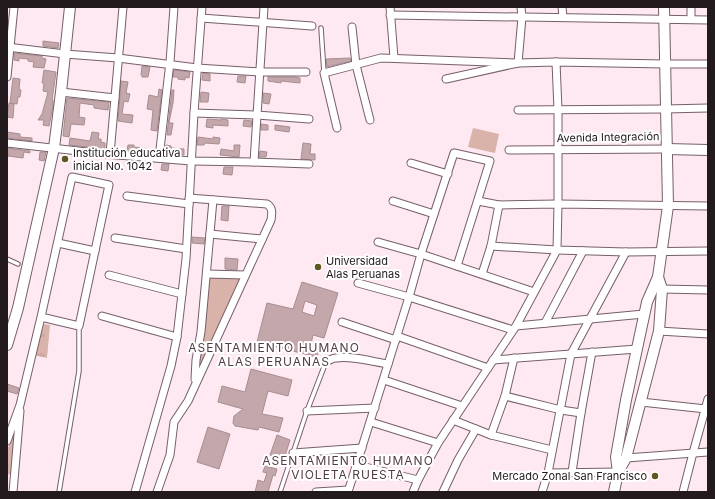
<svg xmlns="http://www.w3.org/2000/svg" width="715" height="499" font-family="Inter,sans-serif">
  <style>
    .grass { fill: url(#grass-tufts) }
    .green { fill: #d9b2a9 }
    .building { fill: #c3a7aa; stroke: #a88d90; fill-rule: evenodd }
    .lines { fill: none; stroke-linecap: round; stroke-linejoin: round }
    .lane-casing { stroke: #765f6a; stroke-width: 5.5 }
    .street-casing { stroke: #765f6a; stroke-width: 9 }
    .secondary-casing { stroke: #765f6a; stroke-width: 12 }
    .lane { stroke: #fff; stroke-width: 3.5 }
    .street { stroke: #fff; stroke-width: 7 }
    .secondary { stroke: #fff; stroke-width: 10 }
    .poi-dot { fill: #5d5723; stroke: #fff; stroke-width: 1.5 }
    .labels { text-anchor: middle; stroke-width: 4; stroke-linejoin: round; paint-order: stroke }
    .street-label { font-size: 11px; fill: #231a1e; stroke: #fff }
    .poi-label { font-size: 11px; fill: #231a1e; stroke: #fff; text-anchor: start }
    .neighbourhood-label { font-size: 12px; letter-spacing: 1px; fill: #513c46; stroke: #fff }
  </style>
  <defs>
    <pattern id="grass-tufts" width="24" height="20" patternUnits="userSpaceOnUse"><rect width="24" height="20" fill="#d9b2a9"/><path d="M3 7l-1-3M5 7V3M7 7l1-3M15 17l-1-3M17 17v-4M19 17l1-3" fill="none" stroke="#ba9891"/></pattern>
  </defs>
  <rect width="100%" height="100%" fill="#fee9f3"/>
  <g class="grass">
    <path d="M44,324L50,325L47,358L34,355Z"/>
    <path d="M17,421L12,475L7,474V451Z"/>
  </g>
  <g class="green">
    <path d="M473,128L499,134L495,153L468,147Z"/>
    <path d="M209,276L241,277L200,366H198L204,340Z"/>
  </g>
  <g class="building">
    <path d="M43,41L59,43L58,48L43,46Z"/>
    <path d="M14,53L42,56V58L46,59L44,68L33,67L34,62L28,61V59L19,58V61L14,60Z"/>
    <path d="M350,58L351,61L327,67L326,59Z"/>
    <path d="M142,66L150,67L148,77H142V75H141Z"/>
    <path d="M44,70L56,72L52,100H53V107L49,126L43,125L44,120H38L42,114L48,92L43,91L44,83H42Z"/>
    <path d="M174,70L190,72L189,78L185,77V80L178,79V77H173Z"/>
    <path d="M203,73L210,74V81L202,80Z"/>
    <path d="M238,76H246L245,83L237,82Z"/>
    <path d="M268,77H294L300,78V83L281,81V83L268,81Z"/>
    <path d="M13,78L20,79L19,89L21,90L20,97H18L17,104L10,103Z"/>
    <path d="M121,81L128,82L126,93L130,94L128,102L124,101L122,114L133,115L132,123L118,121Z"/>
    <path d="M159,89L162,90L157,131L151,130L153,110L147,109L149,95L158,97Z"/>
    <path d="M172,90H174L173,103L169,123H173L171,135H167Z"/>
    <path d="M201,92L209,93L208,102H200Z"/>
    <path d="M263,93L271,94L269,104L263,103Z"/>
    <path d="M67,98L109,102L108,110L94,108V105L80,103L79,117L85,118L84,125L71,124L69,137L63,136Z"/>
    <path d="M9,103L14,104L13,118L7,117Z"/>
    <path d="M207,119L221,120V119L228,120V126L213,125V128L206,127Z"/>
    <path d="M244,120L252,121L251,127L243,126Z"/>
    <path d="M261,124L268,125V130H261Z"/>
    <path d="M275,125L290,127L289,132L275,130Z"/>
    <path d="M7,132L20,134V137L32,138V141L7,138Z"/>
    <path d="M92,132L99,133L98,139H101V142L105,143V149L69,145L70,138L90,141Z"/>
    <path d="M198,137L213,139V137L220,138L219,144L205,143L204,145H197Z"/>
    <path d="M303,143L311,144L310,154H315V160L301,159Z"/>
    <path d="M128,145H134V147L150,149L149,153L127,150Z"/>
    <path d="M166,145L171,146V148L184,149V155L165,154Z"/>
    <path d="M234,145H240L239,157L220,155L221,149L234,151Z"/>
    <path d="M7,148L30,151V153L24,152L23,158L8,156Z"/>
    <path d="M260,151L267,152L266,157H259Z"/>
    <path d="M40,152H46L44,161L39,160Z"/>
    <path d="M162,164H169L168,171L161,170Z"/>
    <path d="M224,167H233L232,175L223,174Z"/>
    <path d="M222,206H229L228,221L221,220Z"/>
    <path d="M192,237L205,238L204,244L192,243Z"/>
    <path d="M225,258L238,259L237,270L225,269Z"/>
    <path d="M302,282L338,293L324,338L313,335L310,349L319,351L317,357L257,342L267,303L293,309ZM305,301L317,305L314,316L302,312Z"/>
    <path d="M251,369L292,380L288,396L268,391L262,414L283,418L279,432L259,427L258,430L235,426L233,423L234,416L243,409L218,402L222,386L245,392Z"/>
    <path d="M7,384L19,388L17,394L7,391Z"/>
    <path d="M208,427L230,434L219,469L197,462Z"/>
    <path d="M277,435L290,440L284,459L270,455Z"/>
    <path d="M265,466L277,469L275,476L273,475L268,492H255L258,480L264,482L267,473L263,472Z"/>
  </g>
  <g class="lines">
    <g class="lane-casing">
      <g id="lane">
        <path d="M321,28L324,73"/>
        <path d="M7,259L18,264"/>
        <path d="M59,492L79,371V326"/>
        <path d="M280,492L307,411L324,367L327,361"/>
      </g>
    </g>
    <g class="street-casing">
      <g id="street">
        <path d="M390,7L394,58"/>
        <path d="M562,7L563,17"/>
        <path d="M390,15L708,20"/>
        <path d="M201,18L312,26"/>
        <path d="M691,19V7"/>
        <path d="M352,27L356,65L370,120"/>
        <path d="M7,47L65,54L118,58L197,68L260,72H306"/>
        <path d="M7,77L14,7"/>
        <path d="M446,79L518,63L522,17L521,7"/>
        <path d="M61,92L115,98"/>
        <path d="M518,110L665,109L708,108"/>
        <path d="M194,113L257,115L309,119"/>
        <path d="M337,128L324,73L381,58L518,63L556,62L665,64H708"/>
        <path d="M7,143L105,154L191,161L254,162L309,164"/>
        <path d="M509,150L667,149"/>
        <path d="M110,154L123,7"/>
        <path d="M159,158L170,62L174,7"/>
        <path d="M254,162L264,7"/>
        <path d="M411,163L448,174"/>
        <path d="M127,196L189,204"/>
        <path d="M393,201L434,214"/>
        <path d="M478,201L499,205L558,204L708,206"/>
        <path d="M210,234L262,239"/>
        <path d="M115,238L186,249"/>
        <path d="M378,242L421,254L534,292"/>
        <path d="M58,243L95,251"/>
        <path d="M491,246L557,250L626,252L708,251"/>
        <path d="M207,274L245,275"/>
        <path d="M482,274L491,246L499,205"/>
        <path d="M109,275L182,294"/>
        <path d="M358,283L409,297L513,330"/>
        <path d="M662,289L708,290"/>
        <path d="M102,316L177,337"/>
        <path d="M342,322L396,340"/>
        <path d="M545,323L583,251"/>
        <path d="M516,326L644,314"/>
        <path d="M659,331L708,334"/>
        <path d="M397,336L488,368"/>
        <path d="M493,360L637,349"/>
        <path d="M327,361C330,360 333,358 336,358C350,355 374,362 388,364"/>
        <path d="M195,379L196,360L201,332L213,200"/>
        <path d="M384,380L462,406"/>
        <path d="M505,396L561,410L581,413"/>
        <path d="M641,402L706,409"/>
        <path d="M307,411L375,408"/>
        <path d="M453,420L491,435L552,450"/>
        <path d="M371,422L438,443"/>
        <path d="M491,435L505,396L514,358"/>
        <path d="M7,441L20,405L41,317L72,177L109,185L79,326L41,317"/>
        <path d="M293,453L362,448"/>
        <path d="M626,458L708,452"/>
        <path d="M357,465L418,480"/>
        <path d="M572,472L581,413L592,352"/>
        <path d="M548,473L618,472"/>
        <path d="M13,492L20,411"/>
        <path d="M135,492L171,366L177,337L186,259L194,113L202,7"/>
        <path d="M157,492L170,455L174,422L188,401L271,220C272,213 273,208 267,204L189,198"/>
        <path d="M316,492L348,490"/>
        <path d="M348,492L409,297L421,254L454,153L490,161L457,266"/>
        <path d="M413,492L418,480L438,443L516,326L557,250L558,204V110L556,62"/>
        <path d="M443,492L458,460L476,429"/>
        <path d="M542,492L548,473L571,354L626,252"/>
        <path d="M683,492L693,453L708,399"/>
      </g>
    </g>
    <g class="secondary-casing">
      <g id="secondary">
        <path d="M667,149L708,150"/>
        <path d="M7,345L18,308L54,148L61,92L70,7"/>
        <path d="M618,472L616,457L626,400L647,302L658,277L668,206L664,7"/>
        <path d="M614,492L618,472L626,458L659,331L662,289L658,277"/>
      </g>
    </g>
    <use href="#lane" class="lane"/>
    <use href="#street" class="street"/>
    <use href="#secondary" class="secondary"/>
  </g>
  <g class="poi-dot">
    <circle cx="65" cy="159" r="4"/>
    <circle cx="318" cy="267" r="4"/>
    <circle cx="655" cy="476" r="4"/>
  </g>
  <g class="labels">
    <g class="street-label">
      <text transform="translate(608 137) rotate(-1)" y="4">Avenida Integración</text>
    </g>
    <g class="poi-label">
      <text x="73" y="157">Institución educativa<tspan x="73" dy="13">inicial No. 1042</tspan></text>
      <text x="326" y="265">Universidad<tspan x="326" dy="13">Alas Peruanas</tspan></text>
      <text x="647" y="480" text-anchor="end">Mercado Zonal San Francisco</text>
    </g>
    <g class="neighbourhood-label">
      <text x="274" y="352">ASENTAMIENTO HUMANO<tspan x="274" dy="14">ALAS PERUANAS</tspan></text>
      <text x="348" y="465">ASENTAMIENTO HUMANO<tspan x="348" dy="14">VIOLETA RUESTA</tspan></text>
    </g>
  </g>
  <rect width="715" height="499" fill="none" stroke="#231a1e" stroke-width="16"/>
</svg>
